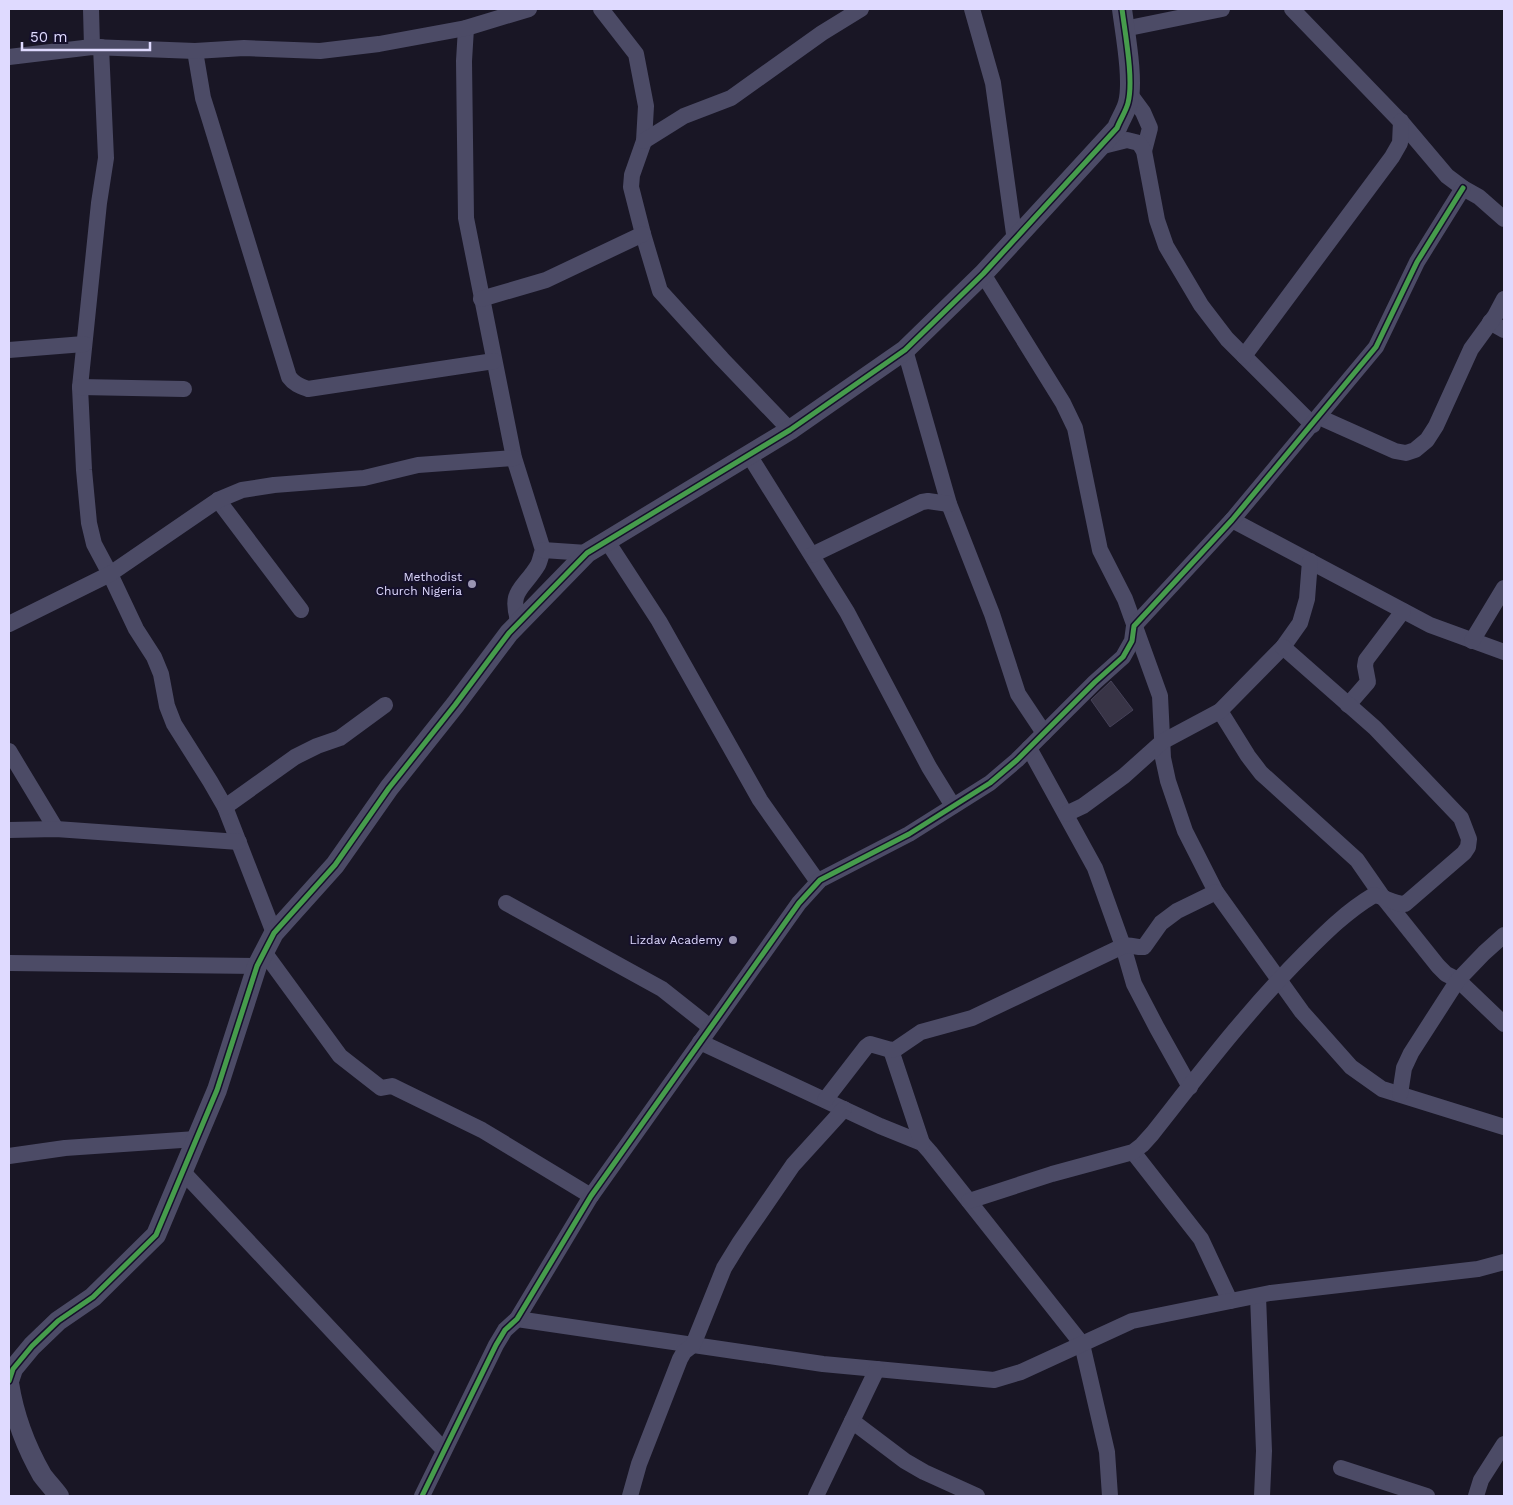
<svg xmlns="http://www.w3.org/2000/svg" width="1513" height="1505" font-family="'Work Sans',sans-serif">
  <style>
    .building { fill: #383446; stroke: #454158 }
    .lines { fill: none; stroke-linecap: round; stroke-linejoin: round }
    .minor { stroke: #4c4b66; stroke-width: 16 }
    .tertiary { stroke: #4c4b66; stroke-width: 20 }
    .cycleway-casing { stroke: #15102b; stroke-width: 8 }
    .cycleway { stroke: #469c4c; stroke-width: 5 }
    .poi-dot { fill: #9a95b3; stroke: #15102b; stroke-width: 2 }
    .labels { text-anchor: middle; stroke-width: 4; stroke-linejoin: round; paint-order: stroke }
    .poi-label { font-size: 12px; fill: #dfdaff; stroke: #15102b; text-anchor: end }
  </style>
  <rect width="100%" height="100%" fill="#191625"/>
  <path class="building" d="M1111,681L1133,710L1110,727L1091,700Z"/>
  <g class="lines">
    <g class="minor">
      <path d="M91,9L92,47"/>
      <path d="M601,9L636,54L646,106L644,141L632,175L631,187L643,234L660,291L722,359L790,430"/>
      <path d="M972,9L993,83L1015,241"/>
      <path d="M1292,9L1403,124L1447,176L1463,188L1479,197L1504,219"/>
      <path d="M466,28L464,61L466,218L514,458L543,550C541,555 540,561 538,565C523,590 508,590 519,623"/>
      <path d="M1124,29L1222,9"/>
      <path d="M101,47L106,158L99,203L80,387L84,470L89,523L94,544L110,574L136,629L154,657L161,674L167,706L174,724L210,781L225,807L274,933"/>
      <path d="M195,51L203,98L209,117L289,377C294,384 300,386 308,389L494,361"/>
      <path d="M9,57L92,47L195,51L244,48L320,51L379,44L466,28L529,9"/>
      <path d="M1129,93L1143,112L1150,128L1144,151"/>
      <path d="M644,141L684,116L731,98L822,33L861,9"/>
      <path d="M1099,147L1127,140L1139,143L1144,151L1157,220L1166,246L1201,305L1227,339L1313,425"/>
      <path d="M983,274L1063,403L1075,428L1100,550L1125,599L1160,696L1163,758L1168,781L1185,831L1216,892L1302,1012L1351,1067L1382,1089L1504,1127"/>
      <path d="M481,299L546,280L643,234"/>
      <path d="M1490,322L1504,330"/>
      <path d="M9,350L84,344"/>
      <path d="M905,350L949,504L992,614L1018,694L1044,733"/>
      <path d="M1244,356L1392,157L1400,143L1401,121"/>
      <path d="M80,387L184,389"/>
      <path d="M1319,417L1395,451L1406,453L1415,450L1427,440L1436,426L1471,349L1495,316L1504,299"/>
      <path d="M749,455L847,612L929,767L953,806"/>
      <path d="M218,500L301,610"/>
      <path d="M1232,520L1430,625L1504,652"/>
      <path d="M607,541L659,621L760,800L818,882"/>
      <path d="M543,550L587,553"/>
      <path d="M812,555L922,502L928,501L949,504"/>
      <path d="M9,624L110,574L218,500L242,490L274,485L364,478L418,465L514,458"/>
      <path d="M1472,641L1504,588"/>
      <path d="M1348,705L1368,682L1365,666L1366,660L1403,611"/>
      <path d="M1220,711L1248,756L1261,773L1357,860L1382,896L1438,966L1446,974L1458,980L1504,1024"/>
      <path d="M1029,748L1095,868L1123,946L1134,984L1157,1028L1190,1087"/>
      <path d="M9,751L56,829"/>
      <path d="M225,807L295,757L317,746L340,738L385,705"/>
      <path d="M1066,814L1083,806L1124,776L1162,742L1220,711L1283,647L1300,623L1307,599L1310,561"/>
      <path d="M9,830L56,829L239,842"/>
      <path d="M506,903L662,989L710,1027"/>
      <path d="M264,952L340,1056L381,1088L392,1086L482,1130L591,1196"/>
      <path d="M9,963L257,966"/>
      <path d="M700,1042L880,1126L922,1143L930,1152L1082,1344L1107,1452L1110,1496"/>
      <path d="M891,1050L922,1143"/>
      <path d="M1400,1094L1404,1068L1411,1053L1458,980L1484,953L1504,935"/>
      <path d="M825,1100L866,1047L870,1044L891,1050L896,1049L921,1032L972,1018L1123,946C1131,944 1137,948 1144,947L1161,923L1177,911L1216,892"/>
      <path d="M1133,1152L1201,1239L1230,1301"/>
      <path d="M9,1156L65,1148L196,1139"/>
      <path d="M182,1171L444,1450"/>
      <path d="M969,1201L1052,1174L1133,1152L1142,1145L1152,1134C1201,1072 1248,1010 1304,954C1326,932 1347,911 1374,895C1385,897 1394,904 1405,904L1464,853L1468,847L1469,839L1461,818L1375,728L1283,647"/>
      <path d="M1258,1296L1264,1451L1262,1496"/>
      <path d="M517,1319L823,1364L994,1380L1021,1372L1132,1321L1270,1293L1478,1269L1504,1262"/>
      <path d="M852,1421L905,1461L924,1472L977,1496"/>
      <path d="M1341,1468L1427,1496"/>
      <path d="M422,1496L496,1345L505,1330L517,1319L591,1196L799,903L820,880L909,834L990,783L1017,760L1095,682L1123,657L1132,641L1134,626L1232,520L1376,347L1417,262L1463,188"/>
      <path d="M630,1496L639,1464L680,1359L684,1352L693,1345L724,1268L740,1242L793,1165L844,1109"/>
      <path d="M816,1496L877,1369"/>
      <path d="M1476,1496L1481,1480L1504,1444"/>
    </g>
    <g class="tertiary">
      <path d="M9,1381L13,1369L32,1346L58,1321L93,1297L156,1235L217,1090L257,966L274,933L335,865L389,788L455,705L509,633L587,553L790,430L905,350L983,274L1117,128C1120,120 1126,111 1128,103C1134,80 1125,33 1122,9"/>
      <path d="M9,1383C14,1415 26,1447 42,1475C47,1482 54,1489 59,1496"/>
    </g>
    <g class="cycleway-casing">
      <g id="cycleway">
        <path d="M9,1381L13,1369L32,1346L58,1321L93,1297L156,1235L217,1090L257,966L274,933L335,865L389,788L455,705L509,633L587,553L790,430L905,350L983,274L1117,128C1120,120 1126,111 1128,103C1134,80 1125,33 1122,9"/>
        <path d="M422,1496L496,1345L505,1330L517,1319L591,1196L799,903L820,880L909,834L990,783L1017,760L1095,682L1123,657L1132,641L1134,626L1232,520L1376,347L1417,262L1463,188"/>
      </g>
    </g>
    <use href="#cycleway" class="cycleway"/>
  </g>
  <g class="poi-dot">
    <circle cx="472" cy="584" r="5"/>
    <circle cx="733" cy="940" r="5"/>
  </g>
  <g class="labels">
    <g class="poi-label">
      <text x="462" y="581">Methodist<tspan x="462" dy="14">Church Nigeria</tspan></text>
      <text x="723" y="944">Lizdav Academy</text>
    </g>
  </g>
  <rect width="1513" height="1505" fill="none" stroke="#dfdaff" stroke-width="20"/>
  <path d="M22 42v8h128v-8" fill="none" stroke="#dfdaff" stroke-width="2.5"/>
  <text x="30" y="42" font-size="15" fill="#dfdaff" stroke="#15102b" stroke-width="4" paint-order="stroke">50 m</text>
</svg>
